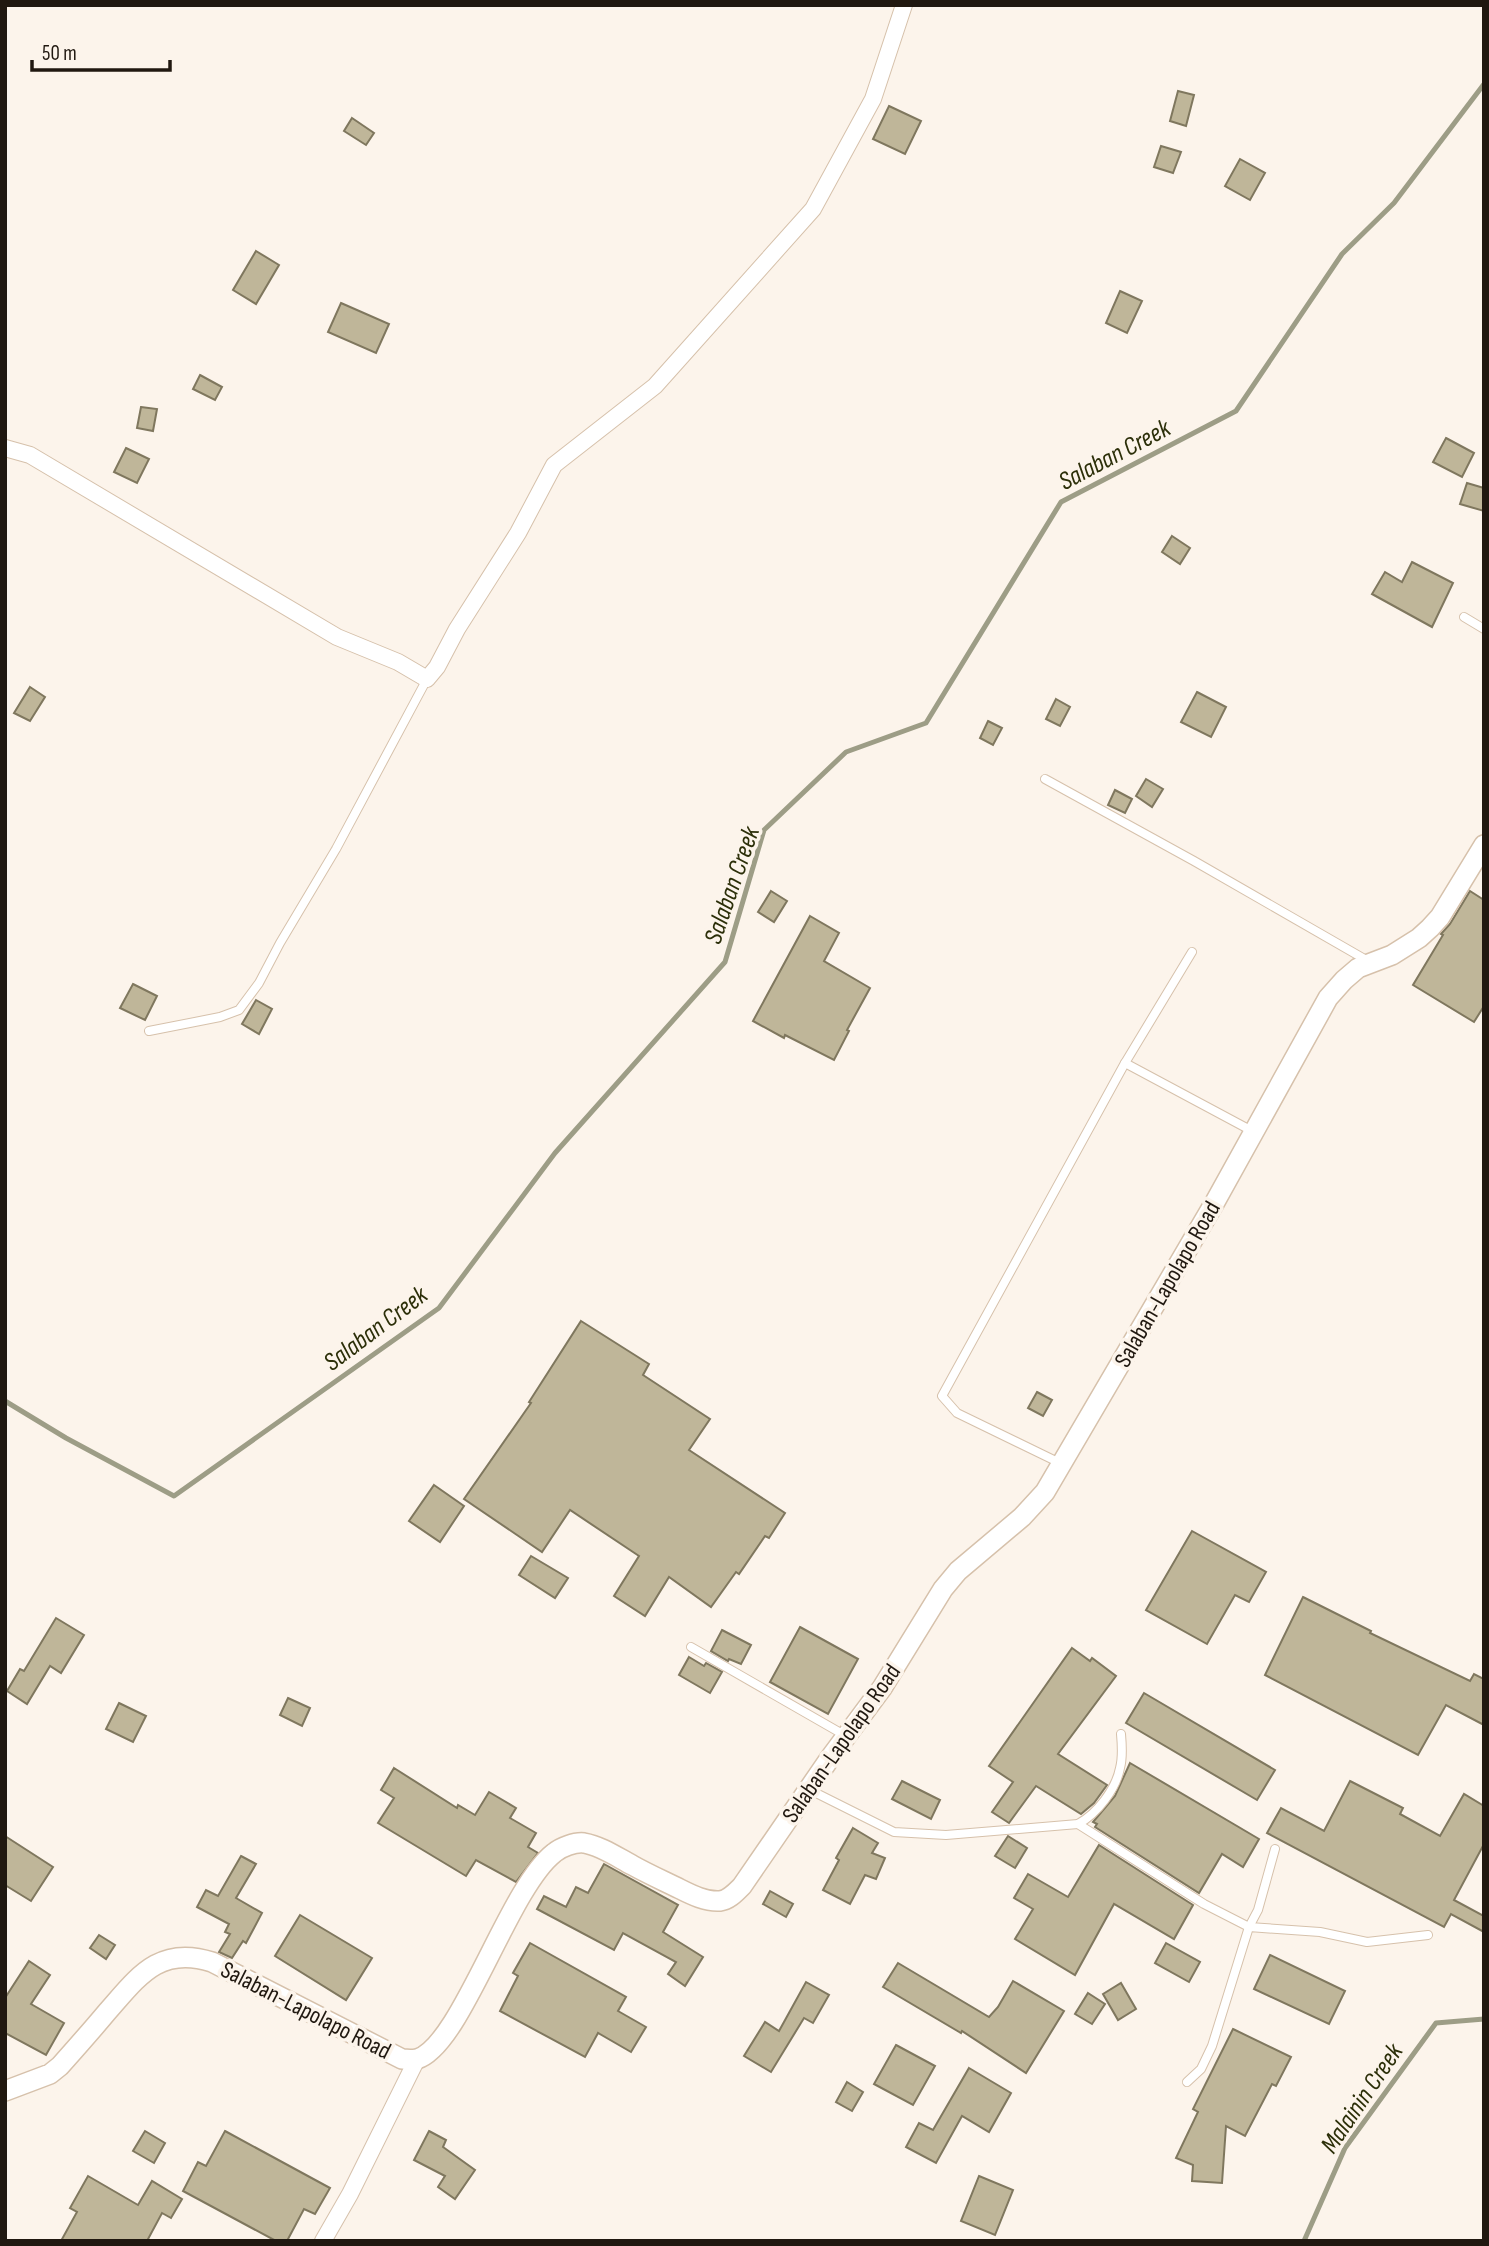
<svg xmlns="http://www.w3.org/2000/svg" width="1489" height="2246" font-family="'Sofia Sans Condensed',sans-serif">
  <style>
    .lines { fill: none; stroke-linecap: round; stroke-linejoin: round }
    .stream { stroke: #9d9d86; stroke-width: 5 }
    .building { fill: #bfb699; stroke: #7f775e; stroke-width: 2 }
    .service-casing { stroke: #d6c1ab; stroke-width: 10 }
    .minor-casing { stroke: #d6c1ab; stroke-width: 18 }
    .tertiary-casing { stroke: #d6c1ab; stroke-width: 22 }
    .service { stroke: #fff; stroke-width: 8 }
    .minor { stroke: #fff; stroke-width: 16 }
    .tertiary { stroke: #fff; stroke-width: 19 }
    .labels { text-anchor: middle; stroke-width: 7; stroke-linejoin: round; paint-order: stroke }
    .street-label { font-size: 24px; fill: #201810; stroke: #fcf4eb }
    .water-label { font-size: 26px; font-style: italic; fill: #2c2f09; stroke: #fcf4eb }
  </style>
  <rect width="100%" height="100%" fill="#fcf4eb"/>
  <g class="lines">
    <g class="stream">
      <path d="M5,1401L66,1438L174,1496L439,1308L555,1153L725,962L764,830L846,752L926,723L1061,502L1236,411L1342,254L1394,203L1484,84"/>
      <path d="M1304,2241L1345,2148L1436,2023L1484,2019"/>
    </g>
  </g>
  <g class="building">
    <path d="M1178,91L1194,95L1186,126L1170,121Z"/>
    <path d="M889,106L921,121L905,154L873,139Z"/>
    <path d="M352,118L374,133L366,145L344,131Z"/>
    <path d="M1161,146L1181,152L1173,173L1154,167Z"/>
    <path d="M1240,159L1265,173L1250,200L1225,186Z"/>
    <path d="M256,251L279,265L256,304L233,290Z"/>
    <path d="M1120,291L1142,301L1127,333L1106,323Z"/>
    <path d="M341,303L389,324L376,353L328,332Z"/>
    <path d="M200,375L222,387L215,400L193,389Z"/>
    <path d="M141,407L157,409L153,431L137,428Z"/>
    <path d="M1446,438L1474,453L1462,477L1433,462Z"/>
    <path d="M126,448L149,459L137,483L114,472Z"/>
    <path d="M1467,483L1484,488V511L1460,504Z"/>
    <path d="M1172,536L1190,548L1180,564L1162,552Z"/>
    <path d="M1412,562L1453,583L1432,627L1372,594L1385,572L1402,582Z"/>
    <path d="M30,687L45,697L30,721L14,713Z"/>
    <path d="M1197,692L1226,707L1211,737L1181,722Z"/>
    <path d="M1056,699L1070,707L1060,726L1046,719Z"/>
    <path d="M988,721L1002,728L993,745L980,738Z"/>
    <path d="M1146,779L1163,789L1152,807L1136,796Z"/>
    <path d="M1115,790L1132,799L1125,813L1108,805Z"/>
    <path d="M771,891L787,901L774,922L758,912Z"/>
    <path d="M1470,891L1484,900V1006L1474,1022L1413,985L1443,935L1441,934L1450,924Z"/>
    <path d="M810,916L839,933L824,961L870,988L847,1030L849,1031L834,1060L785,1035L784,1038L753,1021Z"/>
    <path d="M133,984L157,996L145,1020L120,1008Z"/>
    <path d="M256,1000L272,1009L259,1034L242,1024Z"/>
    <path d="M581,1321L649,1364L643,1375L710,1419L689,1450L785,1513L769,1538L765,1536L739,1574L736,1572L711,1607L669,1577L645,1616L614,1596L639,1556L570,1510L542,1552L464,1499L531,1403L529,1402Z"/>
    <path d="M1037,1392L1052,1400L1043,1416L1028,1408Z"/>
    <path d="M434,1485L464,1506L440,1542L409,1521Z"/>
    <path d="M1192,1531L1266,1572L1249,1602L1235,1595L1207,1644L1146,1610Z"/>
    <path d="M531,1556L568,1578L555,1598L519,1575Z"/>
    <path d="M1303,1597L1371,1631L1370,1633L1470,1681L1474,1674L1484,1679V1725L1446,1705L1418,1755L1265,1675Z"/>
    <path d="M56,1618L84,1635L61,1673L50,1666L27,1704L7,1691L20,1669L24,1671Z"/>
    <path d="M800,1627L858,1659L828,1714L770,1682Z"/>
    <path d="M722,1630L751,1645L741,1664L729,1659L728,1661L711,1651Z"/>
    <path d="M1072,1648L1090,1661L1092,1658L1116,1676L1058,1754L1107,1785L1094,1803L1081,1814L1036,1786L1009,1823L992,1812L1013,1782L989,1766Z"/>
    <path d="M689,1657L704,1666L706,1663L722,1672L710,1693L679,1675Z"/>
    <path d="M1144,1693L1275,1770L1257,1800L1126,1723Z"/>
    <path d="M288,1698L310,1708L302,1726L280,1715Z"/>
    <path d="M119,1703L146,1716L133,1742L106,1729Z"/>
    <path d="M1130,1763L1259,1839L1243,1867L1222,1854L1199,1893L1095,1827L1097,1824L1093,1822L1115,1796Z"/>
    <path d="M394,1768L457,1808L458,1805L475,1815L489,1792L516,1808L510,1818L536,1833L528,1847L538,1853L516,1882L476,1860L466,1876L378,1823L394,1798L381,1790Z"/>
    <path d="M902,1781L940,1800L931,1819L892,1799Z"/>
    <path d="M1350,1781L1403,1808L1400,1814L1440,1836L1464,1794L1484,1806V1844L1454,1900L1484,1916V1932L1451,1914L1444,1927L1267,1833L1281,1808L1324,1831Z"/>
    <path d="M853,1828L878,1843L872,1853L885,1858L876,1879L865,1875L850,1904L823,1890L839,1860L836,1858Z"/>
    <path d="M5,1836L53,1867L31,1901L5,1885Z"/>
    <path d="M1008,1836L1027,1848L1015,1868L995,1856Z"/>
    <path d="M1099,1845L1193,1905L1174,1939L1114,1904L1075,1975L1015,1939L1033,1909L1014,1898L1028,1874L1068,1897Z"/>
    <path d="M241,1856L256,1864L236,1898L262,1913L246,1943L243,1941L232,1958L219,1952L230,1934L225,1932L229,1924L197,1907L206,1890L218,1896Z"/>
    <path d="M604,1864L678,1905L663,1932L703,1957L685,1986L668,1974L676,1962L623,1933L614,1950L537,1909L544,1896L566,1907L576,1887L588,1893Z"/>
    <path d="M770,1891L793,1904L786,1917L763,1904Z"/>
    <path d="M300,1915L372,1958L346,2000L275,1956Z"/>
    <path d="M99,1935L115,1945L106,1959L90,1948Z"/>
    <path d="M530,1943L626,1997L618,2011L646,2027L631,2052L598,2033L585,2057L500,2011L518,1976L513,1973Z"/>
    <path d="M1166,1943L1200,1962L1189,1982L1155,1963Z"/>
    <path d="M1270,1955L1345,1991L1329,2024L1254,1989Z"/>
    <path d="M29,1961L50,1975L31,2004L64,2023L46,2055L5,2033V1998Z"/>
    <path d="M898,1963L989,2017L998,2007L1013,1981L1064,2011L1026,2073L962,2031L961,2033L883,1987Z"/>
    <path d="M806,1982L829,1995L813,2023L804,2018L771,2072L744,2056L765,2022L779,2031Z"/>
    <path d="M1121,1983L1136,2009L1118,2020L1103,1994Z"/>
    <path d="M1088,1993L1105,2004L1092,2024L1075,2014Z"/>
    <path d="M1233,2029L1291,2057L1276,2086L1272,2084L1245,2136L1226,2126L1222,2183L1192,2181L1193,2165L1176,2158L1198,2112L1193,2109Z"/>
    <path d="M896,2045L935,2066L913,2105L874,2084Z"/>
    <path d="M969,2068L1011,2093L989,2132L962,2116L936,2163L906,2147L919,2123L933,2130Z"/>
    <path d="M847,2082L863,2092L852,2111L836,2102Z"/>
    <path d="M145,2131L165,2143L154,2163L133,2151Z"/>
    <path d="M225,2131L330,2188L315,2214L304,2209L287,2241H276L183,2191L198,2162L206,2166Z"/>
    <path d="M429,2131L446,2140L443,2147L475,2170L455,2199L438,2187L445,2176L414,2160Z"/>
    <path d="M88,2176L138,2205L152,2181L182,2199L171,2218L162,2213L147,2241H61L77,2212L70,2208Z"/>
    <path d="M979,2176L1013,2190L995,2235L961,2221Z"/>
  </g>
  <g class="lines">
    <g class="service-casing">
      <g id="service">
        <path d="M1464,617L1484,629"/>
        <path d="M1045,779L1194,861L1368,961"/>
        <path d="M1192,952L1125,1063L1254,1132"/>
        <path d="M149,1031L220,1017L239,1010L259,983L280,943L336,849L427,679"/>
        <path d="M1060,1463L957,1413L942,1396L1125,1063"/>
        <path d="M691,1647L846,1736"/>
        <path d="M808,1789L894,1832L946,1835L1078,1824C1097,1814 1116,1789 1120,1768C1123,1757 1122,1745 1121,1734"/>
        <path d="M1078,1824L1204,1904L1249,1927L1258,1910L1275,1849"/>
        <path d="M1187,2082L1201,2069L1212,2046L1249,1927L1320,1932L1367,1942L1428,1935"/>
      </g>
    </g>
    <g class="minor-casing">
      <g id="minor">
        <path d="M5,448L30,455L337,637L398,662L427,679L437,667L457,629L518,533L554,465L655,386L813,209L873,99L904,5"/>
        <path d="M323,2241L350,2194L417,2059"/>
      </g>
    </g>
    <g class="tertiary-casing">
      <path id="tertiary" d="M5,2091L50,2074L60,2066C76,2048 92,2030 107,2012C138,1977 159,1945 212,1962L402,2059C406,2059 413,2060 417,2059C461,2046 508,1889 554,1853C561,1847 575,1842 584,1843C601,1846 617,1857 632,1865C648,1874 664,1881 680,1889C692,1895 706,1902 720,1901C729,1900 736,1892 742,1886L830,1758L882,1688L943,1589L958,1571L1022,1517L1045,1492L1215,1202L1328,998L1344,980L1358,968L1392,955L1419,938L1430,928L1440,917L1484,845"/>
    </g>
    <use href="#service" class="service"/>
    <use href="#minor" class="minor"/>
    <use href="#tertiary" class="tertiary"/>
  </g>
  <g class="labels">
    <g class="street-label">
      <text transform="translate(1167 1284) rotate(-60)" y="8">Salaban-Lapolapo Road</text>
      <text transform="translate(841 1743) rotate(-55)" y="8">Salaban-Lapolapo Road</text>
      <text transform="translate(306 2010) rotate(27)" y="8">Salaban-Lapolapo Road</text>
    </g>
    <g class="water-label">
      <text transform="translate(1114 454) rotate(-28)" y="9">Salaban Creek</text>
      <text transform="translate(731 885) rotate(-71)" y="9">Salaban Creek</text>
      <text transform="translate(375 1328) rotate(-37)" y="9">Salaban Creek</text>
      <text transform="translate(1361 2098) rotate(-56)" y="9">Malainin Creek</text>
    </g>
  </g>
  <rect width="1489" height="2246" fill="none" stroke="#201810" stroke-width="14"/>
  <path d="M32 60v10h138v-10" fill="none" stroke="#201810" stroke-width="3.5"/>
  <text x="42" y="60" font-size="21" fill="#201810" stroke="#fcf4eb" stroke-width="5" paint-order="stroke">50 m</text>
</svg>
